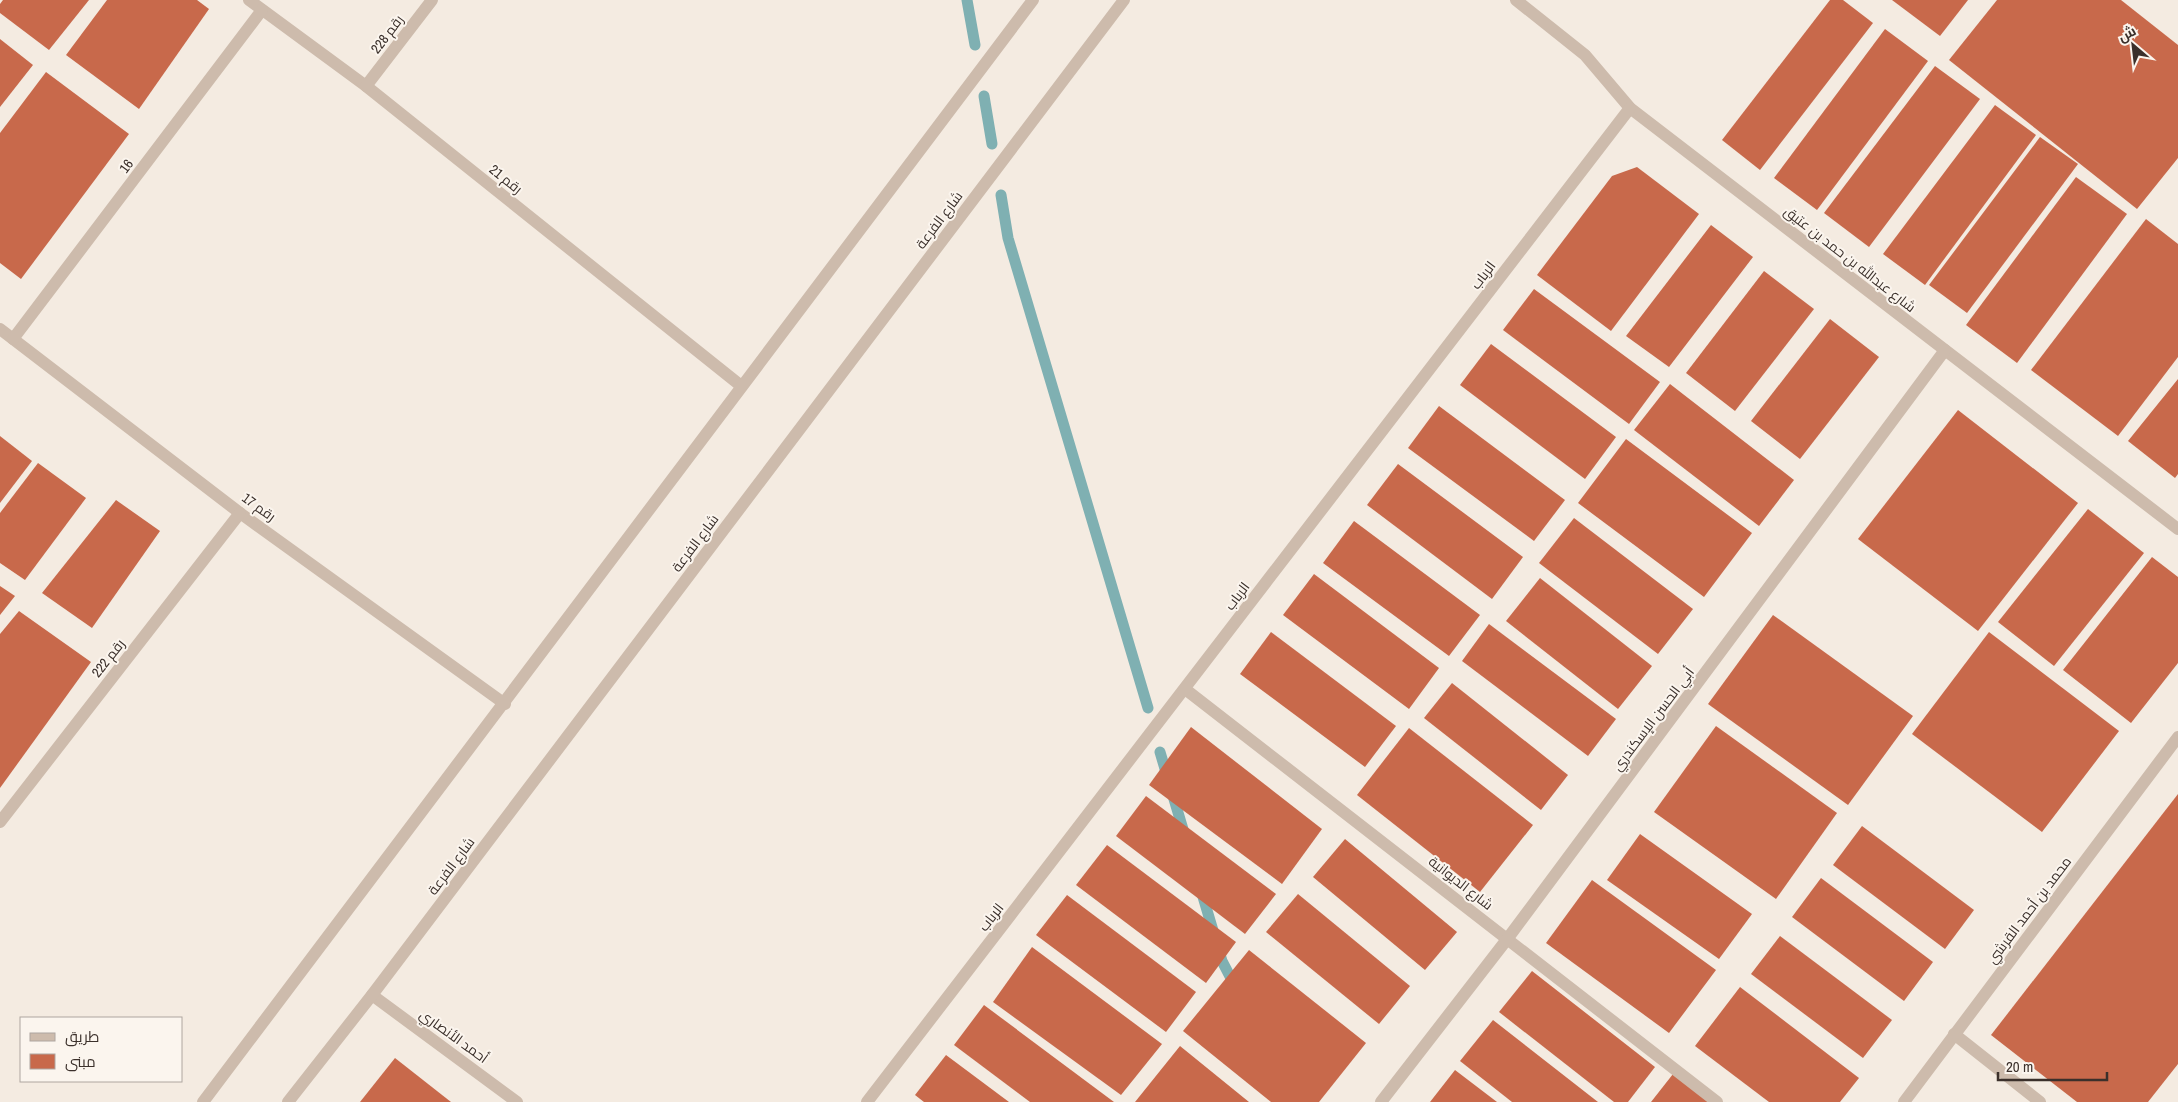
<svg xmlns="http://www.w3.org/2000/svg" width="2178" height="1102" font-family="'Archivo Narrow',Cairo,sans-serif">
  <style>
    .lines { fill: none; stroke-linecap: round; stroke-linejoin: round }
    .stream { stroke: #7fb0b2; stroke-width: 11 }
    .building { fill: #c8694b }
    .service { stroke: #cdbbac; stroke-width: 12 }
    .minor { stroke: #cdbbac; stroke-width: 12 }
    .tertiary { stroke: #cdbbac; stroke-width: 12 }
    .labels { text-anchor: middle; stroke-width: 4; stroke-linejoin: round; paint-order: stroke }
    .street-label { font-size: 14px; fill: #3b302b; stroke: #fbf5ee }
  </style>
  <rect width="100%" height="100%" fill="#f4ebe1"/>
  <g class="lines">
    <g class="stream">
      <path d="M967,0L975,45"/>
      <path d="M984,96L992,144"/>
      <path d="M1001,195L1008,238L1148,708"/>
      <path d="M1160,752L1185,836"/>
      <path d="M1201,890L1222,961L1236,988"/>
    </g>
  </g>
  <g class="building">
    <path d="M3,0H89L49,50L0,13V4Z"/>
    <path d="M107,0H197L209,9L139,109L66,55Z"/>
    <path d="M1830,0H1843L1873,23L1760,170L1722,140Z"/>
    <path d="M1892,0H1968L1940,36Z"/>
    <path d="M1997,0H2121L2178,45V158L2137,209L1949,60Z"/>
    <path d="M1885,29L1928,61L1817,210L1774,178Z"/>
    <path d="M0,39L33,65L0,107Z"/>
    <path d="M1935,66L1980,99L1869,247L1824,213Z"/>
    <path d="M46,72L129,134L21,279L0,263V133Z"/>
    <path d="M1995,105L2036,135L1925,285L1883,254Z"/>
    <path d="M2040,137L2078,164L1967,313L1929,285Z"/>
    <path d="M1637,167L1699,214L1611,331L1537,275L1612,176Z"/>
    <path d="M2076,177L2127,214L2017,363L1966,325Z"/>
    <path d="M2146,219L2178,244V357L2118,436L2031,370Z"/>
    <path d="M1711,225L1753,257L1669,367L1626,336Z"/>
    <path d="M1764,271L1814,309L1735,411L1686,373Z"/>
    <path d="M1534,289L1660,382L1629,424L1503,330Z"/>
    <path d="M1830,319L1879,357L1800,459L1751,421Z"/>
    <path d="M1491,344L1616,437L1585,479L1460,385Z"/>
    <path d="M2178,379V474L2175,478L2128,441Z"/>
    <path d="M1670,384L1794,480L1759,526L1634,430Z"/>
    <path d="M1439,406L1565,500L1534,541L1408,448Z"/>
    <path d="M1958,410L2078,503L1978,631L1858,539Z"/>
    <path d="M0,436L32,461L0,503Z"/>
    <path d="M1626,439L1752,533L1704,597L1578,503Z"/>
    <path d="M38,463L86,498L25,580L0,563V513Z"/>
    <path d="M1398,464L1523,557L1492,599L1367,505Z"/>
    <path d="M116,500L160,531L92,628L42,593Z"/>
    <path d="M2088,509L2144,553L2054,666L1998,622Z"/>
    <path d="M1574,518L1693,609L1658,654L1539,563Z"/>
    <path d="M1354,521L1480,615L1449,656L1323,563Z"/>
    <path d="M2152,557L2178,577V663L2131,723L2063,670Z"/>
    <path d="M1314,574L1439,668L1409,709L1283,615Z"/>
    <path d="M1540,578L1652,666L1618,709L1506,621Z"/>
    <path d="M0,586L15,596L0,615Z"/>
    <path d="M19,611L91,662L0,788V634Z"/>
    <path d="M1773,615L1913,716L1848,805L1708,704Z"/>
    <path d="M1489,624L1616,719L1588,756L1462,661Z"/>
    <path d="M1271,632L1396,726L1365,767L1240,674Z"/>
    <path d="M1989,632L2119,731L2042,832L1912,734Z"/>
    <path d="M1452,683L1568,775L1541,810L1424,718Z"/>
    <path d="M1716,726L1837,813L1776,899L1654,812Z"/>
    <path d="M1191,727L1322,829L1282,884L1149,785Z"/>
    <path d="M1409,728L1533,825L1480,892L1357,795Z"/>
    <path d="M2178,794V1064L2148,1102H2077L1991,1035Z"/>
    <path d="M1146,796L1276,894L1245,934L1116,836Z"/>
    <path d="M1862,826L1974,910L1945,949L1833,865Z"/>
    <path d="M1640,834L1752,914L1719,959L1607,880Z"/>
    <path d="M1345,839L1457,932L1425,970L1313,877Z"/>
    <path d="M1107,845L1236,942L1206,983L1076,885Z"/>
    <path d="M1821,878L1933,962L1904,1001L1792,917Z"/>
    <path d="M1592,880L1716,970L1669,1033L1546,943Z"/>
    <path d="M1298,894L1410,986L1379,1024L1266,932Z"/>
    <path d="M1067,895L1196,992L1166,1032L1036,935Z"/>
    <path d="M1780,936L1892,1020L1863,1058L1751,974Z"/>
    <path d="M1032,947L1162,1044L1121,1095L993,1002Z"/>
    <path d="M1249,950L1366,1043L1319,1102H1271L1183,1031Z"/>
    <path d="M1532,971L1655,1067L1628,1102H1614L1499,1012Z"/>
    <path d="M1740,987L1859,1078L1840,1102H1769L1695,1046Z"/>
    <path d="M984,1005L1114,1102H1030L954,1045Z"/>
    <path d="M1493,1020L1598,1102H1512L1460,1061Z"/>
    <path d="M1180,1046L1249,1102H1135Z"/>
    <path d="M946,1055L1009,1102H924L915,1095Z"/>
    <path d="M395,1058L451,1102H360Z"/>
    <path d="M1455,1070L1497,1102H1430Z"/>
    <path d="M1673,1074L1710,1102H1651Z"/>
  </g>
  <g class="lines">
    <g class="service">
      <path d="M249,0L366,86L740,385"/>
      <path d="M366,86L432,0"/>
      <path d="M0,329L240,513L505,704"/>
    </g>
    <g class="minor">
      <path d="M1516,0L1585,55L1630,108L2178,529"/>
      <path d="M13,339L262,10"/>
      <path d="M1185,689L1717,1102"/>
      <path d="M0,822L240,513"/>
      <path d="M372,995L517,1102"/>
      <path d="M1954,1034L2040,1102"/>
      <path d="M867,1102L1630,108"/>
      <path d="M1381,1102L1508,938L1945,350"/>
      <path d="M1904,1102L2178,737"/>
    </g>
    <g class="tertiary">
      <path d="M203,1102C481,736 755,366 1033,0"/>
      <path d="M288,1102L372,995L1124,0"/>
    </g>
  </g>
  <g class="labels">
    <g class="street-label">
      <text transform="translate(387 34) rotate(-53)" y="5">رقم 228</text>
      <text transform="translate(126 166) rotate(-53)" y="5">16</text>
      <text transform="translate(506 179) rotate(39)" y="5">رقم 21</text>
      <text transform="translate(939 220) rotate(-53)" y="5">شارع الفرعة</text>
      <text transform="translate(1850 259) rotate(38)" y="5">شارع عبدالله بن حمد بن عتيق</text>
      <text transform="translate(1483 275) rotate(-53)" y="5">الرباب</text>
      <text transform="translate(259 507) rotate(36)" y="5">رقم 17</text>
      <text transform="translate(695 543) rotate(-53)" y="5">شارع الفرعة</text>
      <text transform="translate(1237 596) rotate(-53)" y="5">الرباب</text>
      <text transform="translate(108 658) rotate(-52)" y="5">رقم 222</text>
      <text transform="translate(1653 719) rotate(-53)" y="5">أبي الحسن الإسكندري</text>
      <text transform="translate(451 866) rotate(-53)" y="5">شارع الفرعة</text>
      <text transform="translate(1461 883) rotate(38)" y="5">شارع الديوانية</text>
      <text transform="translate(2029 910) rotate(-53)" y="5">محمد بن أحمد القرشي</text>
      <text transform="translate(991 917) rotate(-52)" y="5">الرباب</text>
      <text transform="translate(454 1036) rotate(36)" y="5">أحمد الأنصاري</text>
    </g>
  </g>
  <rect x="20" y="1017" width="162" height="65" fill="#fbf5ee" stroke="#aea6a0"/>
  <rect x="30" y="1033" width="25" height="8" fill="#cdbbac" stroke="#aea6a0"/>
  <text x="65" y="1042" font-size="15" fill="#3b302b">طريق</text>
  <rect x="30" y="1054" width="25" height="15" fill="#c8694b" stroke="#aea6a0"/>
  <text x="65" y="1067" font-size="15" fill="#3b302b">مبنى</text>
  <g transform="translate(2133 45) rotate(332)" stroke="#fbf5ee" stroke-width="4" paint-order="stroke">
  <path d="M0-4L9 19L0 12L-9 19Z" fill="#3b302b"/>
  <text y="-8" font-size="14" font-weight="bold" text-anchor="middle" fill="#3b302b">ش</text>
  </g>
  <path d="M1998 1072v8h109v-8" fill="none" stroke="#3b302b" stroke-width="2.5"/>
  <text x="2006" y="1072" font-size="15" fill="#3b302b" stroke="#fbf5ee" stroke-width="4" paint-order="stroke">20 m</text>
</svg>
